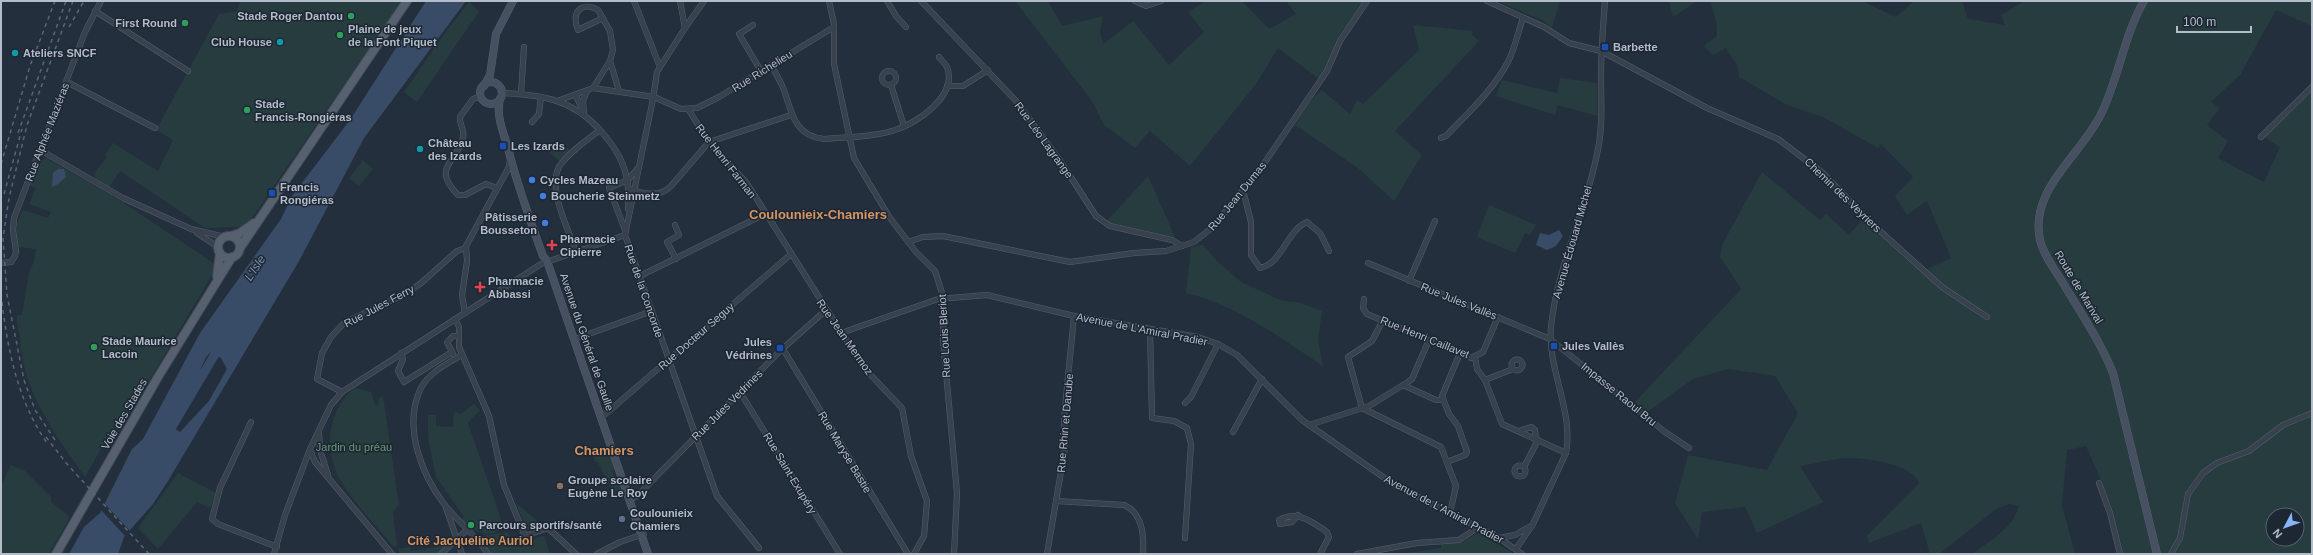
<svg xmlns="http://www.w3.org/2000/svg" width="2313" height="555" font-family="Arial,sans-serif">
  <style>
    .green { fill: #263c3f; fill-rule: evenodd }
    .water { fill: #394c67; fill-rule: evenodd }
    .pier { fill: #242f3e }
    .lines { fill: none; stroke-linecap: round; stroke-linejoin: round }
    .river { stroke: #394c67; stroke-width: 9 }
    .street-casing { stroke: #565f6c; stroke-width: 6 }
    .secondary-casing { stroke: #565f6c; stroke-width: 8 }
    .primary-casing { stroke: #414a57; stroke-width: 10 }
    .street { stroke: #38414e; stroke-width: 5 }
    .secondary { stroke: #465061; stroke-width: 7 }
    .primary { stroke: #56606e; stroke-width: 8 }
    .rail { stroke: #5a6575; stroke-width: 1.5; stroke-dasharray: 4 4; stroke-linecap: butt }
    .leisure-dot { fill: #2e9e5b; stroke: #1d2633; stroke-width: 1.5 }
    .culture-dot { fill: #0f9aa8; stroke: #1d2633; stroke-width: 1.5 }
    .transit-dot { fill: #1a4fb4; stroke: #1d2633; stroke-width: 1.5 }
    .shop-dot { fill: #3f7fe0; stroke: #1d2633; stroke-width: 1.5 }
    .health-dot { fill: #e0444e; stroke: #1d2633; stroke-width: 1.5 }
    .education-dot { fill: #8d6e63; stroke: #1d2633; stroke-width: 1.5 }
    .service-dot { fill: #5c6f8a; stroke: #1d2633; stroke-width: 1.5 }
    .labels { text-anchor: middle; stroke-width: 3; stroke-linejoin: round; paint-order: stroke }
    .poi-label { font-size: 11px; font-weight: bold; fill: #b4bcc9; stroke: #1d2633; text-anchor: start }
    .street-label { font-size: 11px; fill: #b4bcc9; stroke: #1d2633 }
    .park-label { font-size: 11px; fill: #6b9a76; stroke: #1d2633 }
    .water-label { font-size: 12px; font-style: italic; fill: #7c92b1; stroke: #1d2633 }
    .neighbourhood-label { font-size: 12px; font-weight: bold; fill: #d59563; stroke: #1d2633 }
    .quarter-label { font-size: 13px; font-weight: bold; fill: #d59563; stroke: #1d2633 }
  </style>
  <rect width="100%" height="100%" fill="#242f3e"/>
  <g class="green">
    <path d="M240,1H402L251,219L241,227L205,228L120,171L109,187L95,178L94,174L107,157L105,155L113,143L158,171L173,140L156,130L219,14L237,11Z"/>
    <path d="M1015,1H1048L1062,26L1103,16L1100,31L1103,44L1133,21L1169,65L1204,32L1188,12L1206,1H1242L1269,29L1296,14L1286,1H1364L1338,38L1328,64L1319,79L1278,48L1256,84L1190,166L1150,131L1135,148L1104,125L1092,101Z"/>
    <path d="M1497,1H1560L1552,28L1542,20Z"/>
    <path d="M1669,1H1697L1673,17Z"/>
    <path d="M1710,1H1862L1896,17L1914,1H1962L1968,19L2005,25L2001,15L2024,1H2312V26L2276,10L2240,75L2211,102L2220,108L2207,125L2228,141L2218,158L2264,182L2280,147L2265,137L2312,92V554H2122L2103,485L2086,446L2067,450L2062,505L2075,554H1972C1990,541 2013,528 2019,506L2009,504L1995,510L1939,554H1930L1921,523L1869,543L1867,536L1919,483C1912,464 1868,458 1849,458C1833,458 1815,464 1800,466L1823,502L1757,533L1745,507L1702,512L1698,539L1675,503L1688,455L1767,470L1798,413L1775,376L1728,369L1693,379L1647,412L1634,403L1741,289L1720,257L1723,243L1762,172L1820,220L1826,214L1849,235L1862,220L1921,272L1951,258L1927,201L1907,215L1895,196L1913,177L1881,144L1878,148L1823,117L1787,105L1739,77L1738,67L1726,48L1713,55L1704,46L1717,36V25ZM2273,515H2297V539H2273Z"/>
    <path d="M469,2L479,11L478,13L417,102L404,92L447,30Z"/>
    <path d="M1413,25L1473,31L1472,35L1479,41L1395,131L1422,155L1394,201L1358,168L1295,125L1313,98L1322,90L1350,114L1357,100L1363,104L1419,50Z"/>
    <path d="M1560,78L1597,83V116L1558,105L1555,115L1496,96L1502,80L1557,93Z"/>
    <path d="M556,140L570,150L559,161L548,151Z"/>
    <path d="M46,158L116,198L215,264L212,275L195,304L119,431L105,442L85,477C55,434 24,394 20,340C19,331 16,324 17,315H22L29,272L34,262L36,249L17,247L14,228L23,210L48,218L51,212L29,204L36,188L29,185L38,163Z"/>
    <path d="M363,160L373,169L359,186L349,178Z"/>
    <path d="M1148,176L1175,237L1106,222Z"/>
    <path d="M1489,205L1536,225L1530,235L1525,233L1515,253L1477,237Z"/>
    <path d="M1203,245L1217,261L1241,282L1282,301L1297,302L1322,311L1318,340L1323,366C1280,338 1237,305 1186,293L1191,247Z"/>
    <path d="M355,388L371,392L375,405H378L379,398L383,396L399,505L393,512L397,545L394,547C379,529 346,494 337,474C324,445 329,408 355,388Z"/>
    <path d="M474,404L480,410L468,423L502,522L508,520C494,542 477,534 462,520L464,517L436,477L428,437V415H436V426L453,427L454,412L461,414Z"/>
    <path d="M604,449H608L615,469L612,470L617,484H620L624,494L616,498L597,461H594L595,454Z"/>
    <path d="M11,465L25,471L51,497V502L70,517L49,554H1V486Z"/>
    <path d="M178,473L216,493L210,508L197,502L158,549L138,528Z"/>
    <path d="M516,503L542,525L527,530Z"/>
    <path d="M507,532L514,541L520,539L521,542L544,536L550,554H490L481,539L482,536Z"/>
    <path d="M1478,533L1514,554H1401L1441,548V543H1461Z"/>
    <path d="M436,543H445L446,546L438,554L399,553V549L410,547L411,551L437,547Z"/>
  </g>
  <g class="water">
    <path d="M426,1H466L364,138L299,261L168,481L153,504L124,537L118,554H69L84,527L100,513L132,449L143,439L200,333L281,219L292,196L350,120ZM211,352L221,358L227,369L209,401L180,432L169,425L196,380L206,357Z"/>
    <path d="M58,169H64L66,177L58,184L52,187L53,173Z"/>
    <path d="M1559,230L1563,236L1556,246L1547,250L1536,245L1540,233L1549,235Z"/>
  </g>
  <path class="pier" d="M103,502L131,532L126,537L100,509Z"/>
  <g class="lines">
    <path class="river" d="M166,437L221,344"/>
    <g class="street-casing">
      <g id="street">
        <path d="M634,1L660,67"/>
        <path d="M680,1L685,28L657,72L653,99L625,235L717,496L759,548"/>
        <path d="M829,1L834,24V64L854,158L890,218L916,252L935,271L944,299L943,339L957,493L954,554"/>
        <path d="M887,1L896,16L906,27"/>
        <path d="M921,1L1017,102L1061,162L1096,216L1110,226L1172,240L1182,246"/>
        <path d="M1135,1L1146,6L1161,1"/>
        <path d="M1487,1L1544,27L1569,43L1601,51L1707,108L1778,139L1824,174L1871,223L1942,287L1987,317"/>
        <path d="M95,11L188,71"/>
        <path d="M753,25L739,34L761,71"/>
        <path d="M685,28L704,1"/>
        <path d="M610,61L619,91"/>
        <path d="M771,65C776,74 782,83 785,93C792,115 796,136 824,139C846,137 875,137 895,130C918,123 958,95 947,67C945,63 941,60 939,57"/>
        <circle cx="889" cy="78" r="7"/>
        <path d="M67,82L155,128"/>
        <path d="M891,85L904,126"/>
        <path d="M947,86H963L988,70"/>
        <path d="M593,88L654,97L681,109L697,108L719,97L834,27"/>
        <path d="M502,93C542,95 572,99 600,130C587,140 568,153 559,167C547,189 569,230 576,252"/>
        <path d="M521,94L524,47"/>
        <path d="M481,96L473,99L460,117C459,124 465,130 463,138C456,164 431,167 458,195H465L486,184L497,188"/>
        <path d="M576,96L583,111"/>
        <path d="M560,100L593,88L610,61L613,50L610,31L598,10C580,0 571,14 578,30L603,18"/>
        <path d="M688,109L711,145L746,182L864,368L902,408L911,456L927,501L924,536L914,554"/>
        <path d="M584,114L583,101L587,91"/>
        <path d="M532,122L539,114L541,97"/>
        <path d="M600,130C615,147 627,165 628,188C642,194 660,198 671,186L709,142L791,115"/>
        <path d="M2261,137L2312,87"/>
        <path d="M1441,138L1446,136C1468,113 1493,90 1508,62C1515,48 1518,32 1523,18"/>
        <path d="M40,150L123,198L191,229L225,237"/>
        <path d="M628,188V209"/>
        <path d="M1243,190L1251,222V255L1260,268C1282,264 1287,230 1307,222L1320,233L1329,251"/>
        <path d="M675,225L679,235L667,242L676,259"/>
        <path d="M625,230L609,188L628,180L638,168"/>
        <path d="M197,233L215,245L219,251"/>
        <path d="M908,242L923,237L943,236L1070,262L1134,253L1166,251L1194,242L1213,227L1263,165L1327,71L1340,41L1367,1"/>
        <path d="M1,263L11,262L15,256L16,251L13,230L14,218L85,32L101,1"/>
        <path d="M1368,263L1550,339L1665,432L1689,448"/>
        <path d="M640,276L765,214"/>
        <path d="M1409,281L1435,221"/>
        <path d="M1364,299L1363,308L1367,314L1471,358L1483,352L1498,317"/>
        <path d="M465,313L462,295L467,261L466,246L509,167L510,160"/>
        <path d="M455,319L459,327V347L489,416L504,485L525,536L548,528L576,554"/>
        <path d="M1385,322H1382L1372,341L1348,357L1362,408L1441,447L1456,486L1450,513"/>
        <path d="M1150,329L1152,418L1174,421L1187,428L1191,444L1185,538"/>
        <path d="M841,333L938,299L987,295L1074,316L1198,337L1218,344L1237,355L1302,420L1393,484L1499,538L1522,554"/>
        <path d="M575,339L652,311"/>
        <path d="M783,349L908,554"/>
        <path d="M401,353L403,359L398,371L404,382L452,352"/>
        <path d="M453,354L447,342L453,336H458"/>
        <path d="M462,355C446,364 424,375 418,395C405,431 422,475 444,504C458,522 476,535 488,554"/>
        <path d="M1475,357L1477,369L1485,380L1502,424L1566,453"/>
        <circle cx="1517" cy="365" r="5.5"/>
        <path d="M1485,380L1513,369"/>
        <path d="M1403,385L1436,400H1443"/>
        <path d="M342,392L317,379L322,353L331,337L344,323L403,295L420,284L457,251L466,248"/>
        <path d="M740,392L840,554"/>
        <path d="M1185,403L1191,397L1218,344"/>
        <path d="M602,417L790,255"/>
        <path d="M251,422L220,488L212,519L218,524L277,547"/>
        <path d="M1309,425L1369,406L1408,382L1412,379L1429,340"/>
        <path d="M1519,431L1531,427L1535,430L1536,439"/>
        <path d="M319,432L320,450L328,475"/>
        <path d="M1233,432L1262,379"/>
        <path d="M310,450L315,462L392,554"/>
        <path d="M1447,462L1465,455L1467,452L1458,426L1449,414L1442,396L1460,353"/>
        <circle cx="1520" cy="471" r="5.5"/>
        <path d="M1524,467L1538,440"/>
        <path d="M2099,483L2110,513L2120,554"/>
        <path d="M630,499L636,497L780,351L826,310"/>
        <path d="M1056,501L1124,505C1143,513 1144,536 1143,554"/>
        <path d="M446,508L462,554"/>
        <path d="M1298,515L1292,522L1280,524L1279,520C1298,510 1312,522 1327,532L1329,537L1321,552L1322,554"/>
        <path d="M1499,538L1515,535L1529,527"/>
        <path d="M1516,549L1533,524L1566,453C1574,411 1547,369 1551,327C1557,266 1587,210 1598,149C1603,126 1601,100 1601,77C1601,51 1603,26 1605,1"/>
        <path d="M274,554L285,515L310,449L331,405L342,392L541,264L625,235"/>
        <path d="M441,554L468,529"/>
        <path d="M597,554L620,542L644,534"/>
        <path d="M1047,554L1065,448L1064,418L1074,316"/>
        <path d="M1357,554L1417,543L1459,540L1477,528"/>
        <path d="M2171,554L2180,538L2188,494L2203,473L2217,463L2249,451L2283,425L2312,413"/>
      </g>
    </g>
    <g class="secondary-casing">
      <g id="secondary">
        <path d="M2144,1C2124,35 2119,78 2101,114C2081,156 2029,189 2040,240C2044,256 2055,270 2063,283C2081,313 2100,341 2113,373L2157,554"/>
        <circle cx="491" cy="93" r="11"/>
        <path d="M484,86L490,75L496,34L513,1"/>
        <path d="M500,99C495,118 506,137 510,156C519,190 531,223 543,256L547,261L648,554"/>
      </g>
    </g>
    <g class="primary-casing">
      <g id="primary">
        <path d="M231,236L240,233L254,223"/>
        <circle cx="229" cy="247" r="11"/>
        <path d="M240,248L407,1"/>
        <path d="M217,276L220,253"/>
        <path d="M56,554L158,377L232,257"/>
      </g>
    </g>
    <use href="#street" class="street"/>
    <use href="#secondary" class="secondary"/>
    <use href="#primary" class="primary"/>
    <g class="rail">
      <path d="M69,27L84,1"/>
      <path d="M18,133L66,1"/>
      <path d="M1,164L30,66L55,1"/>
      <path d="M4,194L22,129"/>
      <path d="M2,302C8,352 18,401 47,443"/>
      <path d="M46,437L67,464L149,554"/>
      <path d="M55,440L35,410L24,380L7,295L3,238L9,198L27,125L73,1"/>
    </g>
  </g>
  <g class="leisure-dot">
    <circle cx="351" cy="16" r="4"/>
    <circle cx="185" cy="23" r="4"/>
    <circle cx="340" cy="35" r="4"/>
    <circle cx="247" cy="110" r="4"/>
    <circle cx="94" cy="347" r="4"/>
    <circle cx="471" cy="525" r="4"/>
  </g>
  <g class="culture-dot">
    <circle cx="280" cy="42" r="4"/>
    <circle cx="15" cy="53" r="4"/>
    <circle cx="420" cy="149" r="4"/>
  </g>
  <g class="transit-dot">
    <rect x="1601" y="43" width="8" height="8" rx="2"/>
    <rect x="499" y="142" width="8" height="8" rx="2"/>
    <rect x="268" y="189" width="8" height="8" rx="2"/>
    <rect x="1550" y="342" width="8" height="8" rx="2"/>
    <rect x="776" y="344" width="8" height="8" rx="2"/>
  </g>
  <g class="shop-dot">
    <circle cx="532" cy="180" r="4"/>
    <circle cx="543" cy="196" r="4"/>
    <circle cx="545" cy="223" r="4"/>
  </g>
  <g class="health-dot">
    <path d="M550 239h4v4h4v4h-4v4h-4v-4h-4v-4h4z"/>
    <path d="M478 281h4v4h4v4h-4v4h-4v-4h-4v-4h4z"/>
  </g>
  <circle class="education-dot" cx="560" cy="486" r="4"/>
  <circle class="service-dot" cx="622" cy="519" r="4"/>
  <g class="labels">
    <g class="poi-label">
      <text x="343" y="20" text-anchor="end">Stade Roger Dantou</text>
      <text x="177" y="27" text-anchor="end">First Round</text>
      <text x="348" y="33">Plaine de jeux<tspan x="348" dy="13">de la Font Piquet</tspan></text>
      <text x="272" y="46" text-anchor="end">Club House</text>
      <text x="1613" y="51">Barbette</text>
      <text x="23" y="57">Ateliers SNCF</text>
      <text x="255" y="108">Stade<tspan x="255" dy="13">Francis-Rongiéras</tspan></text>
      <text x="428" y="147">Château<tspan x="428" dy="13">des Izards</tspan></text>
      <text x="511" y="150">Les Izards</text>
      <text x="540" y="184">Cycles Mazeau</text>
      <text x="280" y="191">Francis<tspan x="280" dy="13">Rongiéras</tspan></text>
      <text x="551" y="200">Boucherie Steinmetz</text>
      <text x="537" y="221" text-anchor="end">Pâtisserie<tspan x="537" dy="13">Bousseton</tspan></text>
      <text x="560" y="243">Pharmacie<tspan x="560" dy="13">Cipierre</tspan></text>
      <text x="488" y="285">Pharmacie<tspan x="488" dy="13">Abbassi</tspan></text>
      <text x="102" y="345">Stade Maurice<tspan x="102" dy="13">Lacoin</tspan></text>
      <text x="772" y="346" text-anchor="end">Jules<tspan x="772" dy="13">Védrines</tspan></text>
      <text x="1562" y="350">Jules Vallès</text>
      <text x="568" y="484">Groupe scolaire<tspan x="568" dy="13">Eugène Le Roy</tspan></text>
      <text x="630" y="517">Coulounieix<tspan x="630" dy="13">Chamiers</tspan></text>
      <text x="479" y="529">Parcours sportifs/santé</text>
    </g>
    <g class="street-label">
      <text transform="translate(762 71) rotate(-32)" y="4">Rue Richelieu</text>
      <text transform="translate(47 132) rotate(-69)" y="4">Rue Alphée Maziéras</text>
      <text transform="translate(1044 140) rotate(54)" y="4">Rue Léo Lagrange</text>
      <text transform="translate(726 161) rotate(52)" y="4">Rue Henri Farman</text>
      <text transform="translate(1843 195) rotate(44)" y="4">Chemin des Veyriers</text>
      <text transform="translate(1237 196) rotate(-51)" y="4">Rue Jean Dumas</text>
      <text transform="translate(1572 242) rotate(-74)" y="4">Avenue Édouard Michel</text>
      <text transform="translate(2079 287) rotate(59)" y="4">Route de Marival</text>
      <text transform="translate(644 291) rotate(71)" y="4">Rue de la Concorde</text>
      <text transform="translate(1459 301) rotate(22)" y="4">Rue Jules Vallès</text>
      <text transform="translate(379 306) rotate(-28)" y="4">Rue Jules Ferry</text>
      <text transform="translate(1142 329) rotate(11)" y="4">Avenue de L'Amiral Pradier</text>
      <text transform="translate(696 336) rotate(-41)" y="4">Rue Docteur Seguy</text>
      <text transform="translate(944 336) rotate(-93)" y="4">Rue Louis Bleriot</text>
      <text transform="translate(845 337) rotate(55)" y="4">Rue Jean Mermoz</text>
      <text transform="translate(1425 337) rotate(22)" y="4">Rue Henri Caillavet</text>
      <text transform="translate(587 342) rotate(71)" y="4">Avenue du Général de Gaulle</text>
      <text transform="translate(1619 394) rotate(39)" y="4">Impasse Raoul Bru</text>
      <text transform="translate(727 405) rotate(-45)" y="4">Rue Jules Vedrines</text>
      <text transform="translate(124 414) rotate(-60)" y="4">Voie des Stades</text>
      <text transform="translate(1065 423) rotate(-85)" y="4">Rue Rhin et Danube</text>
      <text transform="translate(845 452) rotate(59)" y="4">Rue Maryse Bastie</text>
      <text transform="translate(790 473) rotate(59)" y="4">Rue Saint-Exupéry</text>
      <text transform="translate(1444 509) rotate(28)" y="4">Avenue de L'Amiral Pradier</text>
    </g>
    <g class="park-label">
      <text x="354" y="451">Jardin du préau</text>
    </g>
    <g class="water-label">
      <text transform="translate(255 268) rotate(-57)" y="4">L'Isle</text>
    </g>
    <g class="neighbourhood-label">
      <text x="470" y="545">Cité Jacqueline Auriol</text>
    </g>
    <g class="quarter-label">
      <text x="818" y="219">Coulounieix-Chamiers</text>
      <text x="604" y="455">Chamiers</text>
    </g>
  </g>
  <rect width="2313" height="555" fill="none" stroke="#b4bcc9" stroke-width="4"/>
  <g transform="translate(2285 527) rotate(229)"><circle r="19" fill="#1d2633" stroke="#59626f"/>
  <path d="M0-3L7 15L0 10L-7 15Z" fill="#8ab4f8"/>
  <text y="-6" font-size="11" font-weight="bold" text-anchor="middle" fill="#b4bcc9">N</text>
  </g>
  <path d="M2177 26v6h74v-6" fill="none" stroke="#b4bcc9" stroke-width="2"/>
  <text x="2183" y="26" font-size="12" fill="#b4bcc9" stroke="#1d2633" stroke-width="3" paint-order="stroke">100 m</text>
</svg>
